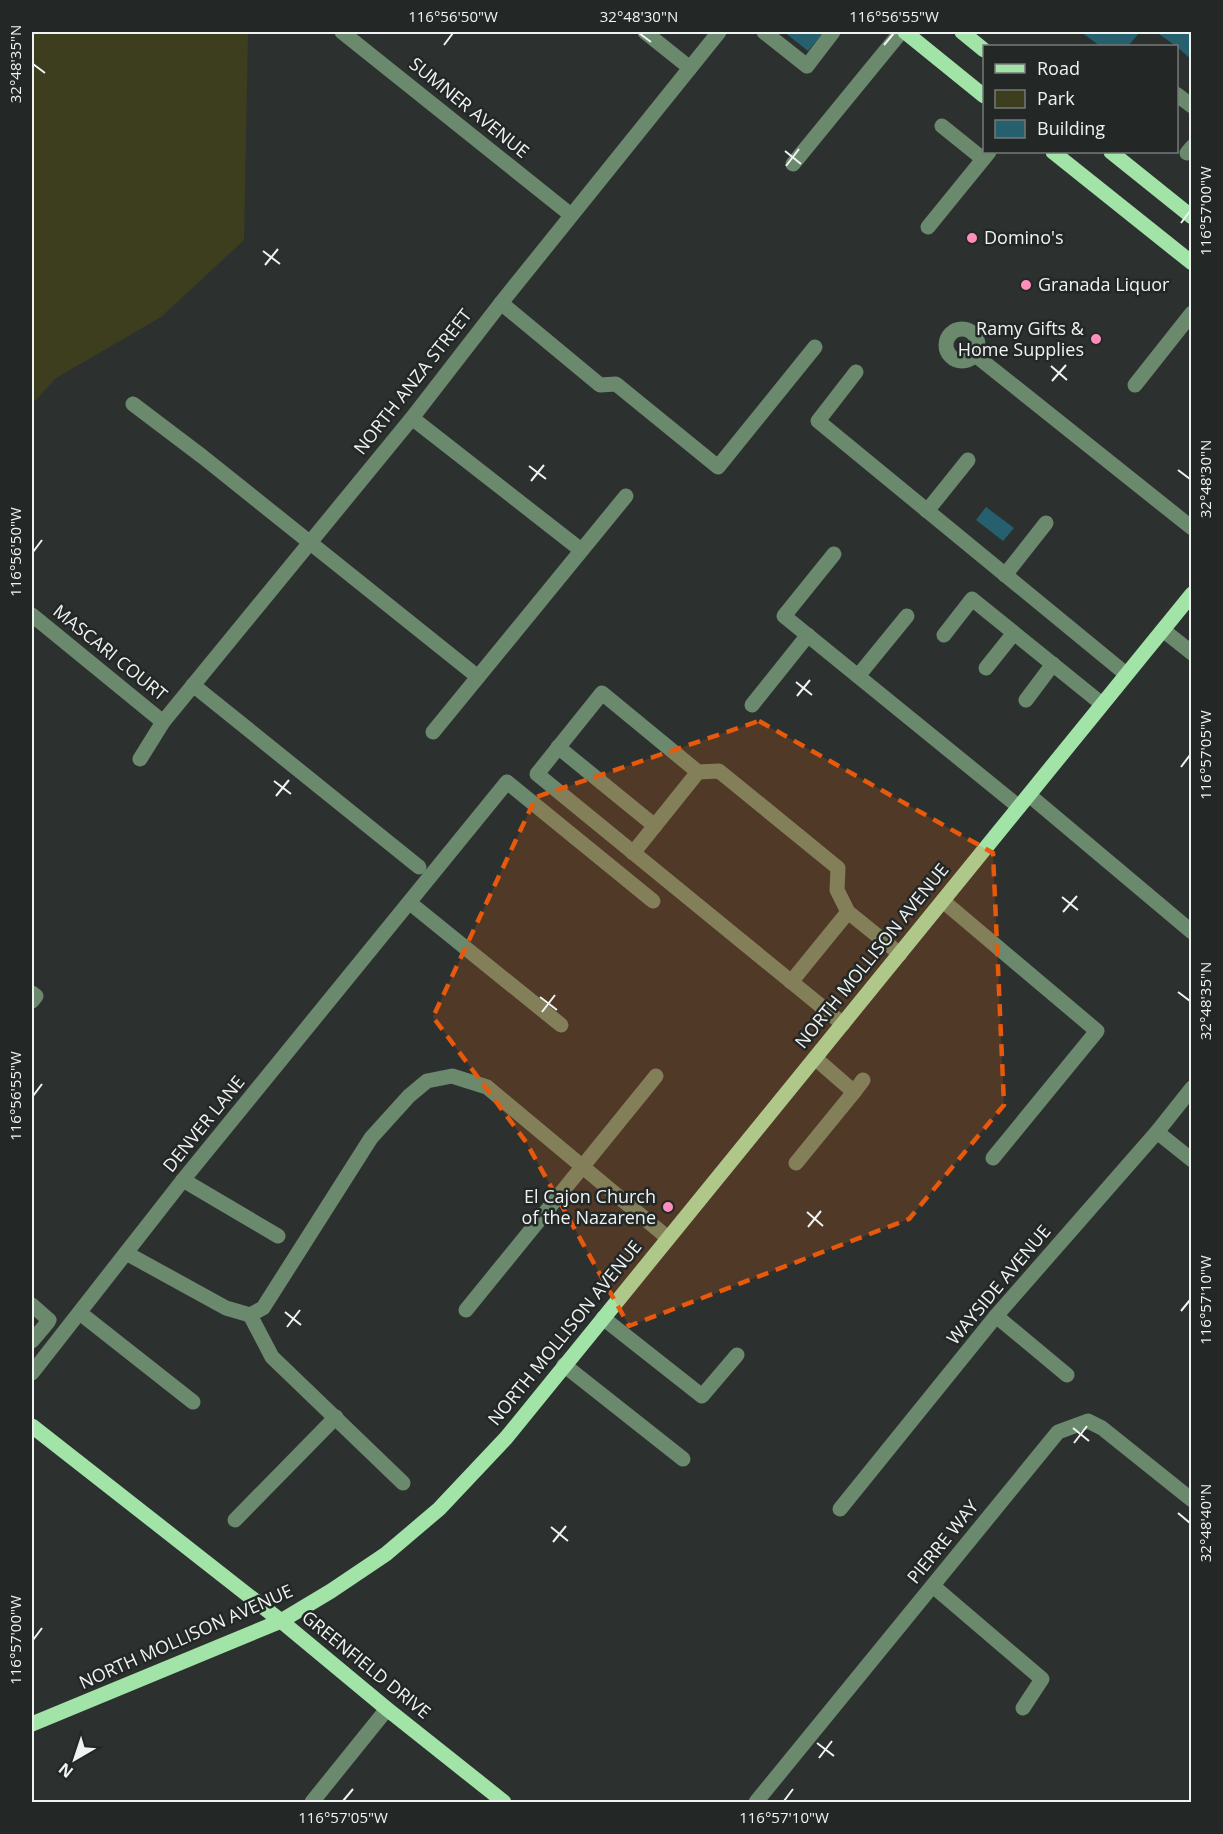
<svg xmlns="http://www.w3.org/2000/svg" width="1223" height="1834" font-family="'Open Sans',sans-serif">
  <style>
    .green { fill: #3c3e1e }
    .building { fill: #265f6d }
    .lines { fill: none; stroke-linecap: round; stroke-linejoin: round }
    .minor { stroke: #6a896d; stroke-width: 15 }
    .major { stroke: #a2e3a8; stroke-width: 15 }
    .marked { fill: #e8590c; fill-opacity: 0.2; stroke: #e8590c; stroke-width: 4.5; stroke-dasharray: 12 8; stroke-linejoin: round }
    .ticks { fill: none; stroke: #eff3f2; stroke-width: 2 }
    .poi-dot { fill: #ff8eba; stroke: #232827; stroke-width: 2 }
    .labels { text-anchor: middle; stroke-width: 5; stroke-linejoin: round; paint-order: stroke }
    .street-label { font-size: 18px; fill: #eff3f2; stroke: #232827 }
    .poi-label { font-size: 18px; fill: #eff3f2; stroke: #232827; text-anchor: start }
    .neatline { fill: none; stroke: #eff3f2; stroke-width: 2 }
    .ticks-label { font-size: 15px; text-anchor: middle; fill: #eff3f2 }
  </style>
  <rect width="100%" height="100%" fill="#2c3130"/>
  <path class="green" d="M32,32H245L248,34L244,240L161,317L56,378L32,404Z"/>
  <g class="building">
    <path d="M784,32H824L808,51Z"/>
    <path d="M1081,32H1140L1128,46H1100Z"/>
    <path d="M1156,32H1192V60L1176,46Z"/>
    <path d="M986,507L1014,528L1003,541L976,520Z"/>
  </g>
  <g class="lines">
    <g class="minor">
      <path d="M342,32L571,215"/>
      <path d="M645,32L690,68"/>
      <path d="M764,32L807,66L833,32"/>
      <path d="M1176,94L1192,106"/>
      <path d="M942,126L983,159"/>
      <path d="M1187,153L1192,147"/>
      <path d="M793,164L901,32"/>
      <path d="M928,227L989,152"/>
      <path d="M501,303L600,385L616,384L718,467L815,347"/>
      <circle cx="962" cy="345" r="16"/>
      <path d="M975,355L1192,528"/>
      <path d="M856,372L818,421L1126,674"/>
      <path d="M1135,385L1192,313"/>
      <path d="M133,404L203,457L478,677L433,732"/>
      <path d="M412,418L581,550"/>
      <path d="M927,511L968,460"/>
      <path d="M834,554L784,616L1019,807"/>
      <path d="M1005,575L1046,523"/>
      <path d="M32,615L163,722"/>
      <path d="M1163,630L1192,653"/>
      <path d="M944,635L972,599L1102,704"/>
      <path d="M986,668L1014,633"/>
      <path d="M858,676L907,616"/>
      <path d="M478,677L626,496"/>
      <path d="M193,685L419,867"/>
      <path d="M1026,700L1053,664"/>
      <path d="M752,705L808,635"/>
      <path d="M558,747L655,826"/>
      <path d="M140,759L163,722L412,418L501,303L719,32"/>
      <path d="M1029,795L1192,932"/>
      <path d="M633,853L698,772"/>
      <path d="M943,901L1097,1031L993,1158"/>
      <path d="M410,903L561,1025"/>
      <path d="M791,982L848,912"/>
      <path d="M32,993L36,996L32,1001"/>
      <path d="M843,1024L537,774L602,693L698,772L719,771L838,868L837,890L848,912L900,954"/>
      <path d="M815,1058L854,1092L863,1080"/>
      <path d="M1157,1132L1192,1160"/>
      <path d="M796,1163L854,1092"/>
      <path d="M183,1180L278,1236"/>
      <path d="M126,1253L226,1308L250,1315L263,1308L371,1138L409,1096L427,1081L452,1076L487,1087L668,1238"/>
      <path d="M32,1305L49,1320L48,1322L32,1341"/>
      <path d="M466,1310L656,1076"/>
      <path d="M80,1313L193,1402"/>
      <path d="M250,1315L272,1357L403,1483"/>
      <path d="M996,1316L1067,1375"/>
      <path d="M603,1318L702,1396L737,1355"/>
      <path d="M564,1365L683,1459"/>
      <path d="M32,1373L183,1180L507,782L653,901"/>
      <path d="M840,1509L996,1316L1157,1132L1192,1088"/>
      <path d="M235,1520L336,1417"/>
      <path d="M933,1586L1042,1679L1023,1708"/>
      <path d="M312,1802L387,1709"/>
      <path d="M756,1802L1058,1432L1088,1421L1102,1428L1192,1500"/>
    </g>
    <g class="major">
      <path d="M905,32L984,96"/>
      <path d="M962,32L984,50"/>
      <path d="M1053,152L1192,263"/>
      <path d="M1111,152L1192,217"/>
      <path d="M32,1426L281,1621L387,1709L504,1802"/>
      <path d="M32,1724L281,1621L331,1591L386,1554L439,1509L506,1438L1192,594"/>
    </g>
  </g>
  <path class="marked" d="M759,721L993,853L1004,1105L909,1219L629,1326L526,1142L433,1017L536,797Z"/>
  <path class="ticks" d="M639,33L651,42M444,45L453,33M884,45L894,33M33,64L45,73M785,151L801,164M786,166L799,149M1181,223L1190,211M263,251L280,264M265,265L278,249M1051,366L1067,380M1052,381L1066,365M529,466L546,479M1178,470L1190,479M531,481L544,465M33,552L42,540M796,682L812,695M797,696L810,680M1181,767L1190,755M274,781L291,794M276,796L289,780M1062,897L1078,910M1063,912L1077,896M1178,992L1190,1001M540,997L557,1010M542,1012L555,995M33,1096L42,1084M807,1212L823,1226M808,1227L821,1211M1181,1311L1190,1300M285,1312L301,1325M287,1327L300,1310M1073,1428L1089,1441M1074,1443L1087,1426M1178,1513L1190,1523M551,1527L568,1541M553,1542L566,1526M33,1640L42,1628M817,1743L834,1756M819,1758L832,1741M343,1801L353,1789M784,1801L793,1789"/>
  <g class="poi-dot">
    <circle cx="972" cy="238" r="6"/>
    <circle cx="1026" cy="285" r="6"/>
    <circle cx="1096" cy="339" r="6"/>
    <circle cx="668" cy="1207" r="6"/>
  </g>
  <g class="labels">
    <g class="street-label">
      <text transform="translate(469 108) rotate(39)" y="6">SUMNER AVENUE</text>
      <text transform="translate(413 382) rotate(-52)" y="6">NORTH ANZA STREET</text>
      <text transform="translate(110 653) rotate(39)" y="6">MASCARI COURT</text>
      <text transform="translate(872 956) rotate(-51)" y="6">NORTH MOLLISON AVENUE</text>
      <text transform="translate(204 1124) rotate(-51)" y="6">DENVER LANE</text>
      <text transform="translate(999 1285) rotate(-50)" y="6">WAYSIDE AVENUE</text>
      <text transform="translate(565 1333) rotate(-51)" y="6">NORTH MOLLISON AVENUE</text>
      <text transform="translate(943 1542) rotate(-51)" y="6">PIERRE WAY</text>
      <text transform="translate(186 1637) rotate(-24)" y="6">NORTH MOLLISON AVENUE</text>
      <text transform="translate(366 1665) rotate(39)" y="6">GREENFIELD DRIVE</text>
    </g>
    <g class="poi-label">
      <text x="984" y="244">Domino's</text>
      <text x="1038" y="291">Granada Liquor</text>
      <text x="1084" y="335" text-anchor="end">Ramy Gifts &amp;<tspan x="1084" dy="21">Home Supplies</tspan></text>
      <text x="656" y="1203" text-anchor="end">El Cajon Church<tspan x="656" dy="21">of the Nazarene</tspan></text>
    </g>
  </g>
  <rect width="1223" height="1834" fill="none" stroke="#232827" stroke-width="66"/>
  <rect x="983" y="45" width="195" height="108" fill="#232827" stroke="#757978" stroke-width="1.5"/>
  <rect x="995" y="64" width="30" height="9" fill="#a2e3a8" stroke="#757978" stroke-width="1.5"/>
  <text x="1037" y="75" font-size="18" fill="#eff3f2">Road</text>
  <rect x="995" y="90" width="30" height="18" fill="#3c3e1e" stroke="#757978" stroke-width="1.5"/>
  <text x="1037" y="105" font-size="18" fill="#eff3f2">Park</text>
  <rect x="995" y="120" width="30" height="18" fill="#265f6d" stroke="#757978" stroke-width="1.5"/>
  <text x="1037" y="135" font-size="18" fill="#eff3f2">Building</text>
  <g transform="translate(75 1759) rotate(219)" stroke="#232827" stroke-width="4.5" paint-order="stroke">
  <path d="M0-4.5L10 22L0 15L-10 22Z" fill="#eff3f2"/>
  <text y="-9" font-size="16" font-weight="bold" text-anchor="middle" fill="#eff3f2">N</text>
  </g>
  <rect x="33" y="33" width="1157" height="1768" class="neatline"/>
  <g class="ticks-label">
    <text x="453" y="22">116°56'50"W</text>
    <text x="639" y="22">32°48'30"N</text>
    <text x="894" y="22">116°56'55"W</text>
    <text transform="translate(16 64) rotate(-90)" y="5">32°48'35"N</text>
    <text transform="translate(1206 211) rotate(-90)" y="5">116°57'00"W</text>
    <text transform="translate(1206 479) rotate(-90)" y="5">32°48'30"N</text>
    <text transform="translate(16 552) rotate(-90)" y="5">116°56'50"W</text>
    <text transform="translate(1206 755) rotate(-90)" y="5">116°57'05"W</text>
    <text transform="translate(1206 1001) rotate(-90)" y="5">32°48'35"N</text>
    <text transform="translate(16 1096) rotate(-90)" y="5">116°56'55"W</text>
    <text transform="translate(1206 1300) rotate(-90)" y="5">116°57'10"W</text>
    <text transform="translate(1206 1523) rotate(-90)" y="5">32°48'40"N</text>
    <text transform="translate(16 1640) rotate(-90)" y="5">116°57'00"W</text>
    <text x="343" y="1823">116°57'05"W</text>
    <text x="784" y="1823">116°57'10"W</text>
  </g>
</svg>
